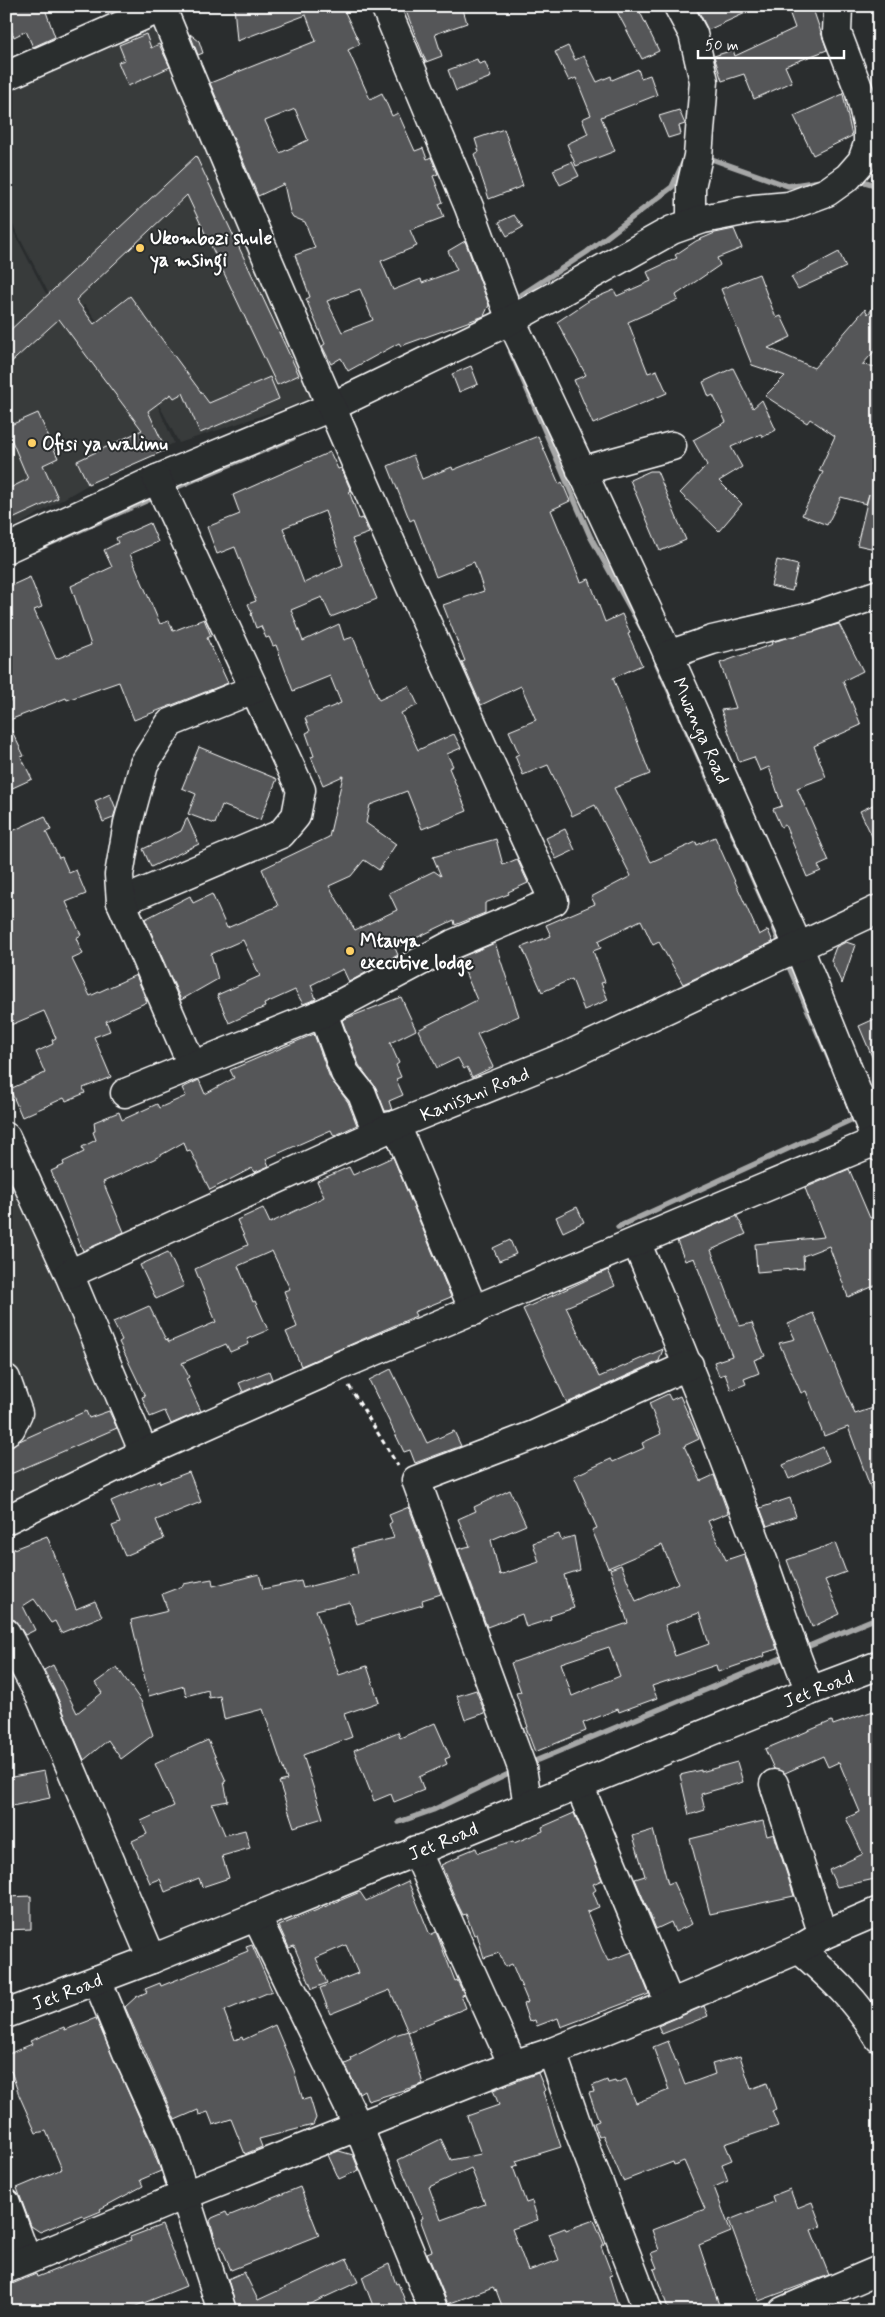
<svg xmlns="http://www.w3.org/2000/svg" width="885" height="2317" font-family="Mynerve,sans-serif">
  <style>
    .built { fill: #373a3b }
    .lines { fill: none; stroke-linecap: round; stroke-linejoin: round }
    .stream { stroke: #a6a7a7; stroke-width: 5.5 }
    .building { fill: #555758; stroke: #fff; fill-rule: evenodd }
    .minor-casing { stroke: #fff; stroke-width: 31 }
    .major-casing { stroke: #fff; stroke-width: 31 }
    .path { stroke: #fff; stroke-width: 3; stroke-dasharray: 5 4; stroke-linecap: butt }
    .minor { stroke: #2a2d2e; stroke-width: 28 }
    .major { stroke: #2a2d2e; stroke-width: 28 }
    .poi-dot { fill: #ffd166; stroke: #2a2d2e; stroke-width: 2 }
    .labels { text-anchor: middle; stroke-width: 4; stroke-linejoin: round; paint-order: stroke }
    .poi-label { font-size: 19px; font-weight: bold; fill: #fff; stroke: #2a2d2e; text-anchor: start }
    .street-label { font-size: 19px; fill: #fff; stroke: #2a2d2e }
  </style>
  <rect width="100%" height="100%" fill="#2a2d2e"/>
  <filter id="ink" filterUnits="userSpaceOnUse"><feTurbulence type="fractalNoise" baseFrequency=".02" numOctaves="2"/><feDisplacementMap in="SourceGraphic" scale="10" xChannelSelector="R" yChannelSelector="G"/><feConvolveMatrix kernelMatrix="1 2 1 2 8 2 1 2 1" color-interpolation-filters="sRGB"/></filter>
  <g filter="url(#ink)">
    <g class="built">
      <path d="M157,17L318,397L179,443L158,403L85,305L69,313L48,292L6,212V86Z"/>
      <path d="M6,217L45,292L68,315L84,308L157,404L174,443L84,487L6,532Z"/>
      <path d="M6,1172L131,1449L6,1503Z"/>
    </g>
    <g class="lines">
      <g class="stream">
        <path d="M706,157L788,186L821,181"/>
        <path d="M855,179L879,186"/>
        <path d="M512,301L587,252L672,187L684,161"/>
        <path d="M511,352L590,536L644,633"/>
        <path d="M170,490L293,438"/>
        <path d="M33,551L157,496"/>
        <path d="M657,664L773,924L781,947"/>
        <path d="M786,960L832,1066"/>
        <path d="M618,1227L855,1118L853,1114"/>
        <path d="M802,1649L879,1617"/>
        <path d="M528,1764L789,1655"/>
        <path d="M399,1822L433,1810L515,1771"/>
      </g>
    </g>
    <g class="building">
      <path d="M6,6H44L55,37L33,47L26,31L14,37L10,28L6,29Z"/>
      <path d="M234,6H342L360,44L348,50L370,99L382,93L392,116L398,113L415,151L423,148L427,159L431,157L438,174L433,176L443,202L439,204L444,217L410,230L417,246L381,261L393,290L421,279L422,283L457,270L448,251L465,241L489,305L484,316L401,346L399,343L348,371L341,358L331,364L322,346L325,344L306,299L310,297L295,255L315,248L305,222L293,217L290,212L284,184L258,196L210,83L316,41L306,15L237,41ZM295,109L308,140L280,153L265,121ZM360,289L373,320L342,332L327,301Z"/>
      <path d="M404,6H462L467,23L435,34L442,56L426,62Z"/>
      <path d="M614,6H637L659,51L642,59Z"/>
      <path d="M696,6H761L708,30Z"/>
      <path d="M787,6H812L827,50L785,66L792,82L754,99L744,74L722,81L714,56L733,50L735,56L795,28Z"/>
      <path d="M146,34L151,48L159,44L170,67L128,86L118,62L125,60L119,45Z"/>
      <path d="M190,34L199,41L203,53L198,55Z"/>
      <path d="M568,46L575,60L584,56L597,82L611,76L612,80L638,69L641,78L650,75L657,95L601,117L615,151L576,166L567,144L588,134L582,119L591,115L576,78L569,81L555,52Z"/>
      <path d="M477,59L479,64L485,62L491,77L456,91L448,70Z"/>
      <path d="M843,94L852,136L813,155L794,116Z"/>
      <path d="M679,110L685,124L679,126L681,134L668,138L659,116Z"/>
      <path d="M504,129L523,186L489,199L474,154L479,152L475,139Z"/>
      <path d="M196,156L299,375L277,385L187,195L76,300L94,324L130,296L209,403L270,377L279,399L200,433L183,393L174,398L171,394L148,411L166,450L88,484L77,461L142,430L59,319L6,367V334Z"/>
      <path d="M572,162L579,176L560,185L553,170Z"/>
      <path d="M514,215L523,227L507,236L499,222Z"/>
      <path d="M734,229L742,248L717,258L720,265L676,295L678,300L628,322L648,373L657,370L667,393L593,424L574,380L586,375L557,322L590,300L614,290L617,296L651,281L647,272L677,258L675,255L696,241L715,233Z"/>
      <path d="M839,252L846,267L798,289L791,277Z"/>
      <path d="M759,274L776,318L781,316L791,337L768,348L814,368L865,309L868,314L879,301V346L862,365L879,367V464L874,479L879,480V529L875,549L857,545L869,494L866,504L841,497L827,525L802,515L823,472L819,471L835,436L810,419L807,423L765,396L785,376L752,365L721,289Z"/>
      <path d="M471,366L478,384L459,392L452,374Z"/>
      <path d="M733,368L753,408L762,400L776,430L763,437L761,434L731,447L742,467L719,481L742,504L719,531L680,493L707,465L693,440L726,422L713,395L709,397L703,382Z"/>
      <path d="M38,413L58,458L43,465L58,498L6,522V490L28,479L6,427Z"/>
      <path d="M538,436L559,484L562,482L570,501L551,510L581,582L589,579L605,622L622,614L630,633L628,634L642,665L613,678L650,774L614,788L651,862L696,842L697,845L715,837L759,935L768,930L773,942L683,984L659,942L653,945L641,920L598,941L601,948L593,951L605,982L601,983L608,1000L584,1010L572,979L542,992L522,947L551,936L546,925L595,904L591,897L631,876L595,805L572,816L548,765L523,775L515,756L519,754L509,731L536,720L521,686L481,705L462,662L465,661L443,605L484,591L474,562L436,577L414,519L410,521L388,466L413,455L422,479L452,467L453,470Z"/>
      <path d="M330,452L338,469L341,468L351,491H349L359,519L363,518L369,533L352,539L377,599L331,617L322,597L291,610L303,641L339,624L344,640L353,637L379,700L409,686L418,705L401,713L418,750L454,734L461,748L447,754L453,766L449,768L467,811L422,829L407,791L370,805L366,823L396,844L379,870L364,860L351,876L329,886L355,930L397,910L389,893L434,871L441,876L433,857L496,839L503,865L517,859L528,883L508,892L509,894L485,903V913L455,925L454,920L395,948L398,955L349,982L343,969L311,985L316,999L303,1004L295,990L264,1004L265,1007L229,1023L217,995L260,976L243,940L211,954L218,979L181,1000L145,919L190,896L193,903L212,894L227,928L278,906L262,869L329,837L343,776L323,785L311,757L314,756L306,733L310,731L305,718L341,703L330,676L293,691L276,645L273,646L269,637L266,638L261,626L256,628L251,614L252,613L248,604L256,601L235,547L217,554L207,527L240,514L233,495ZM325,511L343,565L304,583L283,528Z"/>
      <path d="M650,471H657L686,540L660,551L630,480Z"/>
      <path d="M150,523L158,542L130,554L160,624L169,621L173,631L204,619L211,636L207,638L228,683L134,720L119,682L67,700L66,698L7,721L24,756L21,757L32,779L6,791V703L12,700L6,687V648L11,646L6,634V588L30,577L42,607L34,610L56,659L91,645L71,586L112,567L104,550L118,543L116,538Z"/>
      <path d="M777,560L798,565L792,591L771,586Z"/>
      <path d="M839,624L863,671L843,681L861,725L814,746L826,777L797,788L829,861L818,866L821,871L807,877L785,825L781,827L773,809L782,806L769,767L760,771L754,757L739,762L721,710L736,708L720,663L773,644L772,642Z"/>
      <path d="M199,747L277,779L260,820L222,805L215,824L188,814L196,794L182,788Z"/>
      <path d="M110,794L116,809L113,818L103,822L95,801Z"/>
      <path d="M879,802V851L860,811Z"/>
      <path d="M45,816L51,830L46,832L59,858L62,857L69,873L76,870L86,894L66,902L81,935L76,938L83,954L72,959L90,996L136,975L147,1002L106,1021L110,1031L94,1037L111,1077L83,1088L85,1093L66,1101L64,1098L22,1117L10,1089L45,1073L36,1052L53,1044L52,1040L56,1038L44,1011L6,1027V834Z"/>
      <path d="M187,818L199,844L151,867L143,849L181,831Z"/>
      <path d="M565,829L575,850L556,859L546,838Z"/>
      <path d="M846,942L855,945L842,984L831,960L836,947Z"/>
      <path d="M495,943L519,1016L477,1034L493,1067L472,1077L467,1067L464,1069L458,1058L437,1068L418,1030L477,1000L459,958Z"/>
      <path d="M401,997L416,1030L390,1043L399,1063L396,1065L401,1077L396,1079L403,1095L389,1101L392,1110L385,1111L376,1088L359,1065L342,1020Z"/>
      <path d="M879,1017V1073L859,1026Z"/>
      <path d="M314,1034L330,1078L348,1102L357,1125L334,1136L331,1130L266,1159L269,1166L255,1172L252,1168L210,1190L190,1150L187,1151L184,1142L154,1159L103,1182L124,1232L83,1251L51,1171L64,1165L63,1162L84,1152L82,1147L96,1140L93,1132L95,1131L94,1122L119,1112L122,1120L157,1104L159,1108L186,1096L182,1088L199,1080L205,1094L234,1078L230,1070Z"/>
      <path d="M393,1157L451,1297L414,1312L416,1316L301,1366L286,1332L297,1327L284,1291L290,1289L272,1251L238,1266L253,1302L255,1301L268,1330L247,1339L249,1344L230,1352L226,1344L182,1363L189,1377L186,1379L201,1411L171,1424L165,1411L150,1417L142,1397L145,1396L119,1342L122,1340L113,1322L149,1306L166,1340L167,1339L169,1342L216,1322L195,1269L248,1245L237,1220L263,1208L270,1223L324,1197L317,1181L349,1167L353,1175Z"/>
      <path d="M849,1169L870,1218L879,1215V1284L848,1297L829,1246L803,1256L804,1268L757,1272L755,1244L824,1237L805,1188Z"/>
      <path d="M577,1207L584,1222L563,1232L556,1217Z"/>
      <path d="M737,1216L746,1234L711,1250L740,1326L752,1323L765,1356L754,1360L759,1373L744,1379L746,1384L731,1390L725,1374L719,1376L714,1362L732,1356L694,1258L685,1261L677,1241Z"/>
      <path d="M510,1240L516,1254L499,1261L493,1248Z"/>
      <path d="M168,1252L184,1286L156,1299L140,1265Z"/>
      <path d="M608,1270L615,1286L566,1307L599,1377L663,1349L659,1361L567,1403L523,1309Z"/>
      <path d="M813,1313L855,1414L879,1406V1505H877L848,1427L824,1436L806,1391L801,1393L779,1343L795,1339L788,1324Z"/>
      <path d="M391,1369L427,1443L454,1431L461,1446L415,1463L410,1450L404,1452L369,1380Z"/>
      <path d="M269,1371L272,1379L243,1392L239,1383Z"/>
      <path d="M668,1394L671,1400L680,1396L699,1439L684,1446L701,1481L714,1475L728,1513L708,1521L726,1560L744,1554L777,1649L764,1653L765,1656L718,1672L716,1665L652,1686L657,1698L619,1712L618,1709L583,1723L586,1731L535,1752L526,1728L528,1727L516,1693L521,1692L511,1663L628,1623L610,1569L621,1565L636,1601L678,1583L662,1545L608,1568L592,1530L597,1528L574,1476L611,1459L613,1462L644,1448L642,1443L661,1434L649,1403ZM699,1613L709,1644L675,1656L665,1625ZM609,1647L620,1676L572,1696L561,1663Z"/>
      <path d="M86,1411L89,1418L109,1411L117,1428L6,1476V1447Z"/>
      <path d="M823,1447L829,1461L789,1479L783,1465Z"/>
      <path d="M189,1472L201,1502L156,1520L164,1539L125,1556L112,1526L120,1523L111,1501L159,1480L160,1483Z"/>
      <path d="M510,1490L526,1525L491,1540L500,1575L539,1562L533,1543L559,1534L561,1540L574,1536L580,1570L564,1575L574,1608L550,1616L551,1619L526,1627L522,1614L487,1627L458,1549L470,1546L458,1519L476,1511L474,1507Z"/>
      <path d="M790,1498L796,1516L767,1526L760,1508Z"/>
      <path d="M409,1507L441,1594L422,1600L423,1605L357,1624L350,1602L316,1610L339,1675L367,1666L379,1702L344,1714L352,1737L303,1755L323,1818L294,1827L279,1782L287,1780L263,1709L224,1719L220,1696L209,1698L208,1690L186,1696L184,1686L149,1696L131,1620L168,1611L162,1594L183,1586V1584L212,1579L213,1586L259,1574L263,1589L301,1581L303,1588L358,1574L352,1548L394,1538L389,1524L392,1522L389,1515Z"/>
      <path d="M47,1536L76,1609L95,1601L102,1616L61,1633L55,1621L51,1623L34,1599L23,1606L35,1630L25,1635L15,1620L6,1617V1552Z"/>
      <path d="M835,1543L846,1572L825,1580L840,1614L812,1627L787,1560Z"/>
      <path d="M53,1665L77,1713L102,1693L95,1683L117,1667L141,1701L153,1735L121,1759L108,1740L84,1760L55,1692L44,1670Z"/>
      <path d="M476,1690L485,1713L465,1720L457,1696Z"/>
      <path d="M879,1709V1888L875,1879L837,1887L829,1870L863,1854L846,1818L860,1812L839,1762L828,1767L823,1756L785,1773L774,1769L765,1749L832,1721L833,1725Z"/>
      <path d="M435,1723L450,1757L445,1759L447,1764L419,1777L424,1790L394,1802L391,1794L374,1801L354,1750L398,1732L400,1738Z"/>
      <path d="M208,1740L226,1781L224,1782L228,1801L212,1804L225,1835L245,1830L250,1848L222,1856L229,1878L202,1887L199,1878L165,1892L160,1879L150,1883L132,1841L147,1834L141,1821L174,1806L155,1764Z"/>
      <path d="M737,1762L743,1782L701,1794L705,1810L689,1815L680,1775L701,1770V1772Z"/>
      <path d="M44,1771L50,1798L12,1806L7,1778Z"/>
      <path d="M574,1813L602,1880L593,1884L596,1890L593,1892L599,1907L587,1912L602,1949L608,1961L632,1952L649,1994L561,2027L558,2018L537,2026L535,2020L529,2022L523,2004L528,2002L512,1964L505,1967L499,1953L484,1958L477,1934L474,1935L466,1914L463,1915L459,1907L441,1865L459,1857V1855L476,1848L478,1853L513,1841L514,1843L543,1831L542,1827Z"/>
      <path d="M763,1821L767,1836L774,1834L794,1896L710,1914L690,1839Z"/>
      <path d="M653,1830L668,1884L673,1882L692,1924L675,1932L671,1922L656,1929L635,1879L645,1876L633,1836Z"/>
      <path d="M408,1881L430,1935L436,1932L455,1981L457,1980L464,1994L461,1995L466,2008L408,2032L390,1990L330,2014L320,1988L358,1973L346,1945L316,1958L327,1983L312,1989L294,1946L289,1948L279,1926L360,1892L366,1901Z"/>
      <path d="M31,1896V1929L6,1930V1897Z"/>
      <path d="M252,1945L272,1991L224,2011L235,2040L242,2037L243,2040L275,2025L294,2070L303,2100L310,2098L316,2118L313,2125L259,2139L262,2147L245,2154L231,2119L213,2125L208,2112L199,2115L198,2110L175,2120L125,2007L136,1997L147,1992L145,1989L160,1983L161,1986L248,1951L246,1947Z"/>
      <path d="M704,2006L708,2016L662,2034L658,2026Z"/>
      <path d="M96,2018L147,2135L161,2171L140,2180L143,2186L100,2209L101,2211L84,2218L82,2215L40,2232L31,2226L17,2188L62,2169L46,2131L36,2133L19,2095L11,2071L6,2073V2055L32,2044L30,2041L64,2027L65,2030Z"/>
      <path d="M408,2031L423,2084L368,2101L364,2090L359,2093L345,2064L352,2061L351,2058L395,2035Z"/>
      <path d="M668,2041L685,2085L715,2074L712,2064L740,2056L751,2089L767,2083L776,2109L772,2111L778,2126L725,2144L732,2160L722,2164L728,2181L714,2187L731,2232L699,2245L721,2311H669L654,2269L657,2268L651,2253L659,2250L652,2230L705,2209L684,2161L674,2165L673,2162L623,2181L603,2135L599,2137L594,2123L599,2121L589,2093L594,2092L592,2086L607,2080L608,2083L615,2081L616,2083L626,2079L636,2103L669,2090L653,2047Z"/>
      <path d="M538,2073L545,2090L543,2092L561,2147L516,2161L518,2165L513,2167L526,2203L532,2201L538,2220L512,2229L528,2271L559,2260L549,2234L565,2228L566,2230L594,2220L604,2244L601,2246L612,2275L609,2276L620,2311H504L496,2290L495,2291L493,2287L448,2304L427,2253L432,2251L420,2219L423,2218L398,2160L441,2139L451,2160L481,2154L467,2116L499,2105L493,2090ZM471,2168L485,2204L441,2220L429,2187Z"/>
      <path d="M339,2151L353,2155L359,2170L339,2179L328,2155Z"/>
      <path d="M300,2187L319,2235L231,2270L221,2246L218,2248L210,2221L212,2218L226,2212L228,2216Z"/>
      <path d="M790,2189L797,2208L812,2202L821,2226L811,2230L829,2275L759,2301L729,2220L774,2202L772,2196Z"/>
      <path d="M162,2225L186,2286L124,2311H11L6,2298L12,2284L36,2274L37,2277L131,2240L130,2237Z"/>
      <path d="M347,2259L358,2282L295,2311H237L228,2279L244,2272L258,2300Z"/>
      <path d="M389,2264L396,2284L398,2283L409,2311H375L362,2277Z"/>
    </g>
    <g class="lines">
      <g class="minor-casing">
        <g id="minor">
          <path id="s1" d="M385,6L469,207L511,320L662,641L799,948L879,1147"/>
          <path d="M678,6L693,34L704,81L698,156L691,187V223"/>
          <path d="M6,76L161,8"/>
          <path d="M581,471L672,446"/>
          <path d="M6,549L157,479L331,407L511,320L672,230L703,219L754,209L789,206L827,192L848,177L862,161L868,144V128L860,93L837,33L838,6"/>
          <path d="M668,655L712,640L811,617L879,594"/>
          <path d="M121,902L281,834L296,816L301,790L157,479"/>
          <path d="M323,1013L345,1073L362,1094L374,1125L378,1129L396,1125L474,1311"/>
          <path d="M192,1065L121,902L119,875L128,823L144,764L170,723L254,689"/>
          <path d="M125,1093L323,1013L453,944L554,901C416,606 286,307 161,6"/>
          <path d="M6,1137L69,1274L144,1453"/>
          <path d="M636,1242C680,1344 721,1447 760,1552C777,1598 791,1645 810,1691"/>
          <path id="s2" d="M69,1274L396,1125L569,1055L879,909"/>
          <path d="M6,1379L18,1413L11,1428L6,1432"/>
          <path d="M6,1520L144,1453L337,1367L876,1141"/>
          <path d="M6,1633L41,1698L152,1959"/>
          <path d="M774,1784L823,1935"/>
          <path d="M579,1785L670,2004"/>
          <path d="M528,1806L522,1768L416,1480L534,1435L689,1365"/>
          <path d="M416,1850L513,2065"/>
          <path d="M256,1916L358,2126L434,2311"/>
          <path d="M799,1949C831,1977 857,2001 879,2038"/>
          <path d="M97,1980L128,2055L168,2143L222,2311"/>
          <path d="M552,2052L580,2134L648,2311"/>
          <path d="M6,2203L27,2260"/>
          <path d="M6,2269L185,2195L513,2065L552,2052L670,2004L799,1949L823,1935L879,1911"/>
          <path d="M783,2311L879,2270"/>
        </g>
      </g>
      <g class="major-casing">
        <g id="major">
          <path id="s3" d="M6,2014L152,1959L810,1691L879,1665"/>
        </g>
      </g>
      <path class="path" d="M349,1386L398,1466"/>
      <use href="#minor" class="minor"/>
      <use href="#major" class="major"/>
    </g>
  </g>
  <g class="poi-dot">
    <circle cx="140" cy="248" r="5"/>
    <circle cx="32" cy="443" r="5"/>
    <circle cx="350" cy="951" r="5"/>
  </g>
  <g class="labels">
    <g class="poi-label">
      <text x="150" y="244">Ukombozi shule<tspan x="150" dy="22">ya msingi</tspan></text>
      <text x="42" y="450">Ofisi ya walimu</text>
      <text x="360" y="947">Mtauya<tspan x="360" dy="22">executive lodge</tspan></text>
    </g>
    <g class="street-label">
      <text dy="7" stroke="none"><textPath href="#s1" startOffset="791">Mwanga Road</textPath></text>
      <text dy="7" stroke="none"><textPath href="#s2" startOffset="444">Kanisani Road</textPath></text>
      <text dy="7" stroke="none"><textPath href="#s3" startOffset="875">Jet Road</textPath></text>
      <text dy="7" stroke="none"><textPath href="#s3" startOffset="470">Jet Road</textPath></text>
      <text dy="7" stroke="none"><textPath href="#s3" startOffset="65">Jet Road</textPath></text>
    </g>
  </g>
  <rect width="885" height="2317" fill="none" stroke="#2a2d2e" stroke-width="25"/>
  <rect x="12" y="12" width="860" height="2292" fill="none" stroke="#fff" stroke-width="2" filter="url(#ink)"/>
  <path d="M698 50v8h146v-8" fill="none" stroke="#ffffff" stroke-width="2.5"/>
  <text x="705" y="50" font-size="15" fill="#ffffff" stroke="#2a2d2e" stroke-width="4" paint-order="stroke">50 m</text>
</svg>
